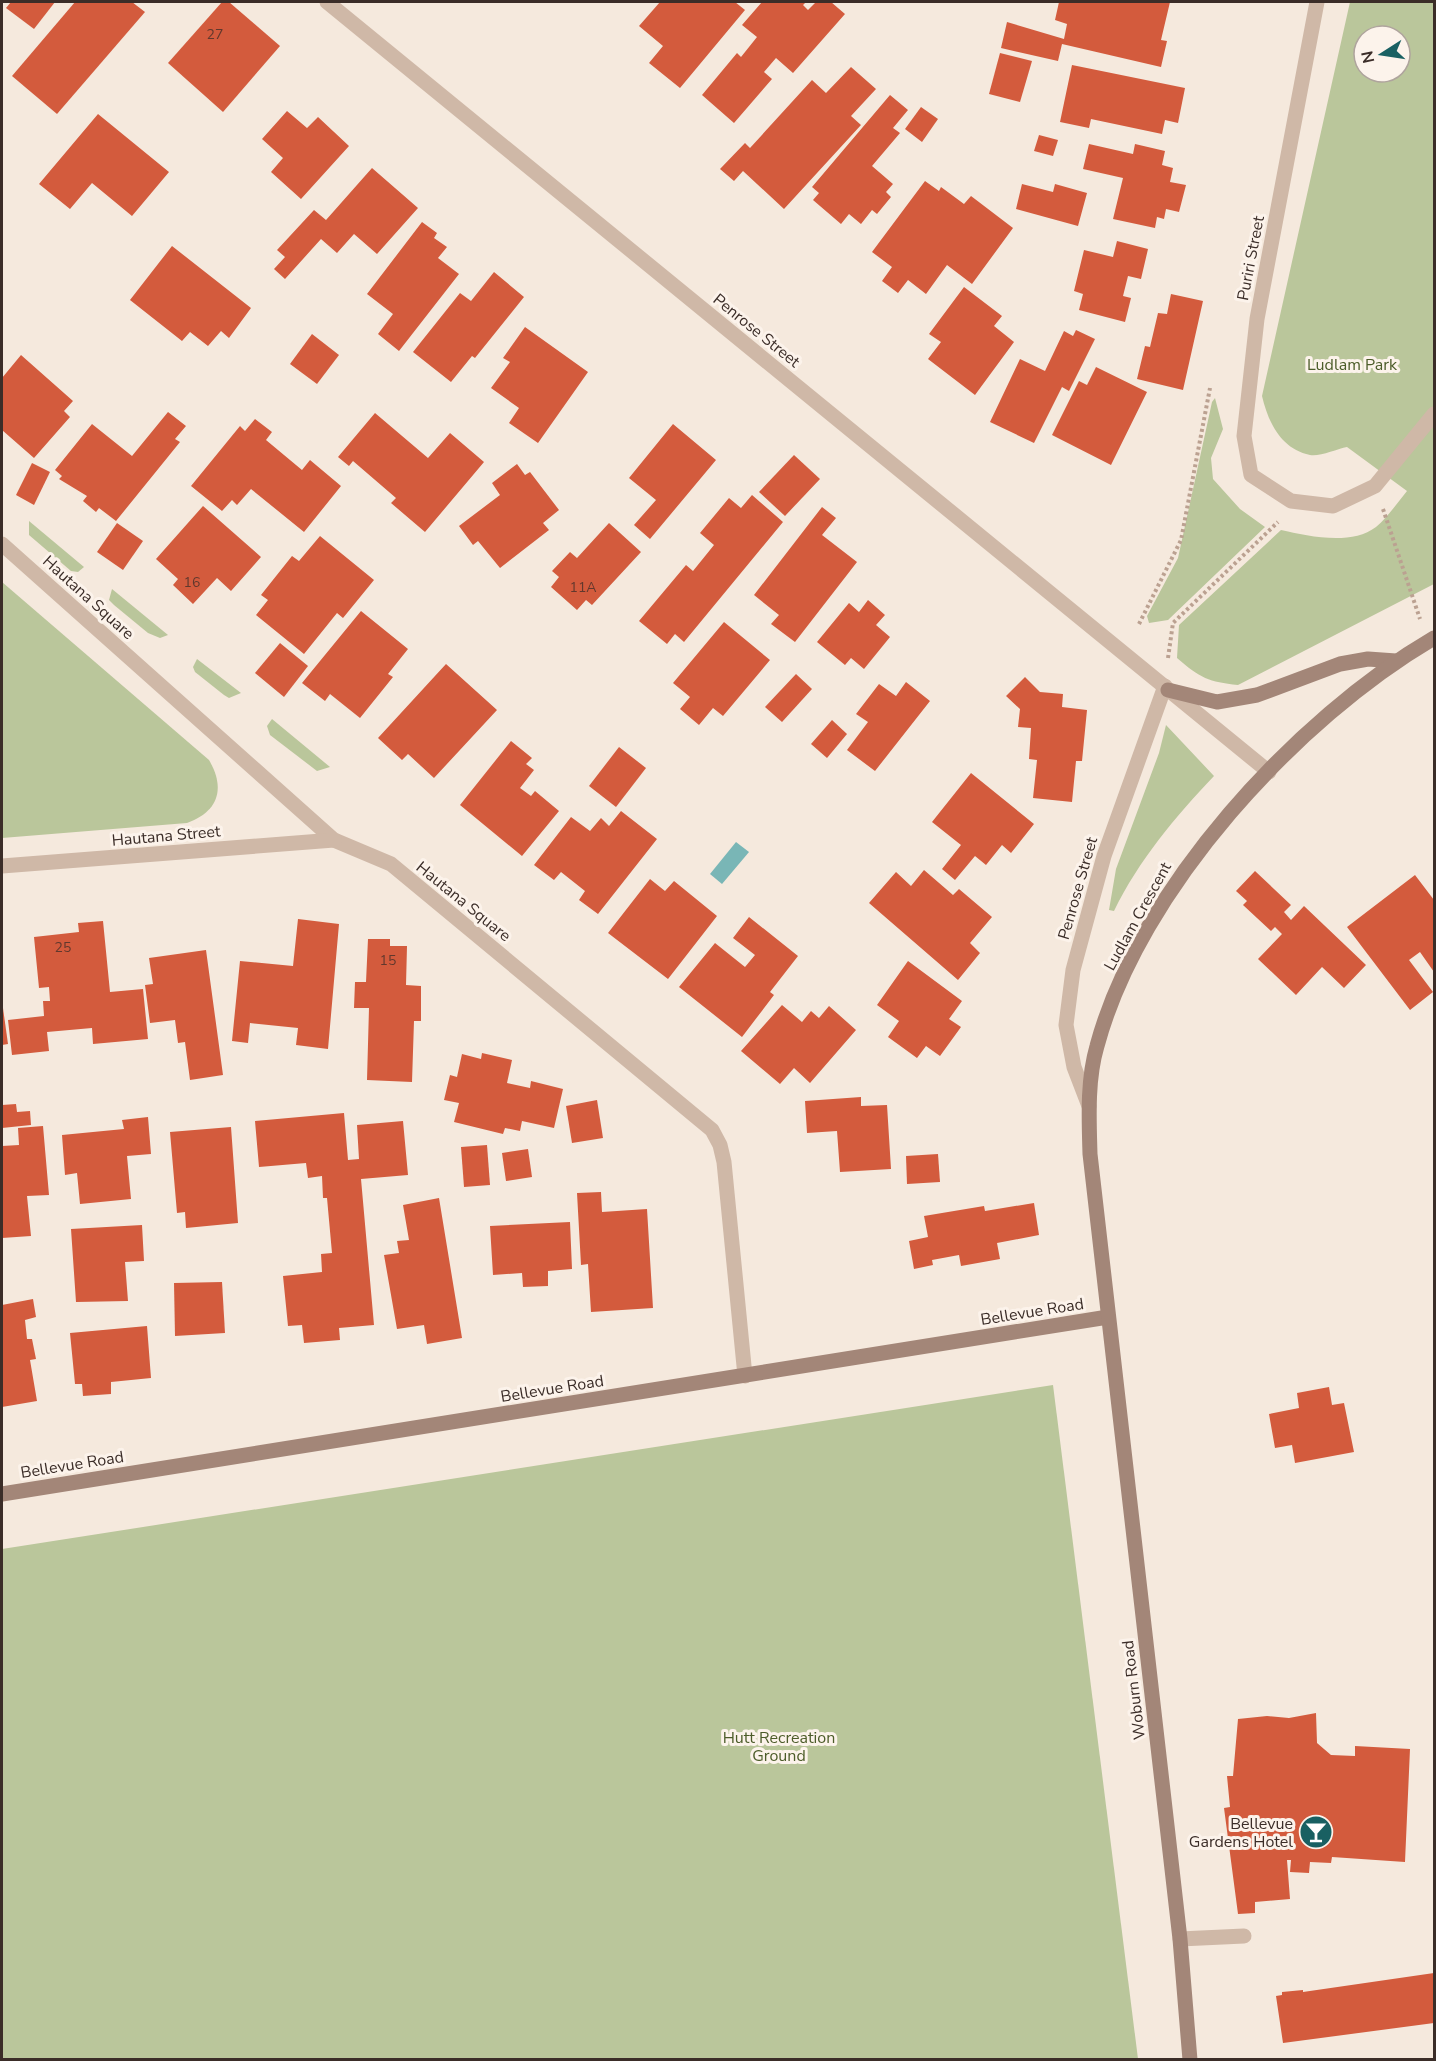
<svg xmlns="http://www.w3.org/2000/svg" width="1436" height="2061" font-family="'Nunito Sans',sans-serif">
  <style>
    .green { fill: #bac69b; fill-rule: evenodd }
    .water { fill: #79b6b6 }
    .building { fill: #d35b3d }
    .lines { fill: none; stroke-linecap: round; stroke-linejoin: round }
    .path { stroke: #bba191; stroke-width: 4; stroke-dasharray: 3 3; stroke-linecap: butt }
    .lane { stroke: #cfb8a7; stroke-width: 15 }
    .street { stroke: #cfb8a7; stroke-width: 15 }
    .secondary { stroke: #a38678; stroke-width: 15 }
    .labels { text-anchor: middle; stroke-width: 6; stroke-linejoin: round; paint-order: stroke }
    .number-label { font-size: 14px; fill: #61382d }
    .street-label { font-size: 16px; fill: #3b2d28; stroke: #fcf3eb }
    .park-label { font-size: 16px; fill: #4c5c29; stroke: #fcf3eb }
    .poi-label { font-size: 16px; fill: #3b2d28; stroke: #fcf3eb; text-anchor: end }
  </style>
  <rect width="100%" height="100%" fill="#f5e9dd"/>
  <g class="green">
    <path d="M1350,2H1434V584L1238,685C1209,682 1200,678 1177,658L1179,625L1281,530C1308,536 1351,546 1376,527C1388,517 1397,503 1407,491L1347,447C1337,449 1319,457 1310,455C1280,449 1268,421 1262,396ZM1364,36H1400V72H1364Z"/>
    <path d="M1215,398L1223,429L1211,458L1213,479L1240,509L1265,527L1168,620L1149,623L1147,616L1178,558L1212,402Z"/>
    <path d="M29,521L84,567L78,572L71,571L29,535Z"/>
    <path d="M2,582L209,760C226,789 218,812 187,823L2,838Z"/>
    <path d="M112,589L168,635L160,638L148,633L114,605L109,600Z"/>
    <path d="M197,659L241,693L229,698L224,695L195,672L193,667Z"/>
    <path d="M272,719L330,767L317,771L270,735L267,726Z"/>
    <path d="M1166,725L1214,776C1175,817 1139,860 1114,911L1109,910L1116,869L1159,753Z"/>
    <path d="M1053,1385L1138,2059H2V1549Z"/>
  </g>
  <path class="water" d="M736,842L749,852L722,884L710,874Z"/>
  <g class="building">
    <path d="M11,2H55L34,29L6,8Z"/>
    <path d="M75,2H132L145,12L57,114L12,76Z"/>
    <path d="M222,2H229L280,46L223,112L168,63Z"/>
    <path d="M660,2H735L745,10L680,88L649,63L663,46L639,26Z"/>
    <path d="M762,2H806L803,5L808,10L816,2H831L845,14L793,73L776,58L764,72L772,79L734,123L702,95L737,53L741,57L757,37L742,25Z"/>
    <path d="M1059,2H1170L1161,40L1167,41L1161,67L1062,44L1058,61L1001,48L1007,22L1064,39L1067,24L1055,20Z"/>
    <path d="M1000,53L1032,61L1020,102L989,94Z"/>
    <path d="M1072,65L1185,88L1178,123L1165,120L1162,134L1091,119L1089,128L1060,122Z"/>
    <path d="M851,67L876,89L851,116L861,125L784,209L743,171L734,181L720,169L745,143L750,148L812,80L826,93Z"/>
    <path d="M890,95L908,110L893,128L900,133L872,166L893,184L886,192L891,197L877,214L872,210L861,224L849,214L841,224L813,200L819,193L812,187Z"/>
    <path d="M921,107L938,119L922,142L905,129Z"/>
    <path d="M287,111L307,128L318,117L349,146L301,199L271,172L283,158L262,139Z"/>
    <path d="M98,114L169,172L132,216L92,183L70,209L39,184Z"/>
    <path d="M1039,135L1058,140L1053,156L1034,151Z"/>
    <path d="M1089,144L1133,154L1135,144L1165,151L1162,165L1173,168L1170,182L1186,185L1179,212L1166,209L1164,219L1157,217L1155,228L1113,219L1123,178L1083,169Z"/>
    <path d="M372,168L418,208L377,254L354,234L337,253L321,239L285,279L274,269L285,257L277,250L314,210L326,220Z"/>
    <path d="M925,181L939,191L941,187L964,204L971,196L1013,228L972,284L947,265L926,294L908,280L898,293L882,281L892,267L872,252Z"/>
    <path d="M1022,184L1053,192L1055,184L1087,193L1078,226L1016,209Z"/>
    <path d="M422,222L437,233L434,238L447,247L438,258L459,274L399,351L378,334L393,314L367,294Z"/>
    <path d="M1117,241L1148,249L1141,279L1128,276L1123,296L1131,298L1125,322L1079,310L1083,294L1074,291L1084,250L1113,257Z"/>
    <path d="M172,246L251,308L229,338L221,331L208,346L190,332L182,341L130,300Z"/>
    <path d="M494,272L524,297L475,358L472,356L451,382L413,352L460,293L471,301Z"/>
    <path d="M964,287L1002,316L994,326L1014,342L975,395L928,359L941,342L929,334Z"/>
    <path d="M1171,294L1203,301L1183,390L1137,379L1145,346L1150,347L1158,313L1167,314Z"/>
    <path d="M525,327L588,372L538,443L509,423L519,408L491,388L510,362L503,358Z"/>
    <path d="M1076,330L1095,339L1069,391L1062,387L1034,443L990,422L1020,359L1045,371L1064,331L1073,336Z"/>
    <path d="M312,334L339,355L317,384L290,364Z"/>
    <path d="M21,355L73,401L64,411L70,417L34,458L2,430V378Z"/>
    <path d="M1096,367L1147,392L1111,465L1052,435L1079,381L1087,385Z"/>
    <path d="M168,412L186,426L175,439L180,442L116,521L99,508L96,512L83,501L87,496L59,479L62,476L55,470L92,424L132,456Z"/>
    <path d="M375,413L428,458L450,433L484,462L425,532L391,503L396,498L353,461L349,466L338,457Z"/>
    <path d="M255,419L272,432L266,440L302,470L310,460L341,486L304,532L251,489L237,505L232,500L222,511L191,486L240,426L245,431Z"/>
    <path d="M673,424L716,460L650,539L634,525L656,500L629,478Z"/>
    <path d="M794,455L820,479L785,516L759,492Z"/>
    <path d="M32,463L50,472L34,505L16,495Z"/>
    <path d="M517,464L525,475L530,472L559,510L543,523L549,530L500,568L478,541L473,545L459,526L500,495L492,483Z"/>
    <path d="M752,495L783,522L684,642L675,634L667,644L639,621L686,565L693,571L714,545L700,533L729,498L741,508Z"/>
    <path d="M203,506L261,557L231,591L217,578L193,604L173,585L178,579L156,559Z"/>
    <path d="M822,507L836,518L822,535L857,562L795,642L771,624L779,615L754,595Z"/>
    <path d="M117,523L143,541L123,570L97,552Z"/>
    <path d="M609,523L641,552L592,605L586,600L577,610L551,587L559,577L552,571L570,552L577,558Z"/>
    <path d="M320,536L374,580L343,618L337,613L304,654L256,615L268,600L261,595L292,556L299,561Z"/>
    <path d="M868,600L885,615L876,625L890,637L864,669L851,658L845,665L817,642L849,603L859,612Z"/>
    <path d="M361,611L408,649L388,674L393,677L360,718L330,694L325,701L302,683Z"/>
    <path d="M724,622L770,660L723,716L713,708L699,725L680,709L690,697L673,683Z"/>
    <path d="M280,643L308,666L284,697L255,673Z"/>
    <path d="M446,664L497,710L434,778L408,754L402,760L378,738Z"/>
    <path d="M796,674L812,689L782,722L765,707Z"/>
    <path d="M1025,677L1040,692L1063,694L1062,707L1087,710L1082,761H1076L1072,802L1033,798L1037,760L1029,759L1031,728L1018,727L1020,709L1006,696Z"/>
    <path d="M906,682L930,701L875,771L847,750L868,722L856,714L879,684L896,696Z"/>
    <path d="M832,720L847,734L827,758L811,744Z"/>
    <path d="M511,741L532,758L526,764L534,770L520,788L531,796L535,791L559,811L522,856L460,805Z"/>
    <path d="M619,747L646,768L616,807L589,786Z"/>
    <path d="M971,773L1034,824L1011,853L1002,845L986,865L975,856L955,880L942,869L961,845L932,822Z"/>
    <path d="M621,811L657,839L598,914L579,900L585,891L561,872L554,880L534,865L571,817L590,831L601,818L609,826Z"/>
    <path d="M924,870L953,895L959,889L992,917L970,943L980,953L958,980L869,903L896,872L911,886Z"/>
    <path d="M1255,871L1291,905L1284,912L1291,920L1304,906L1366,965L1344,988L1322,967L1296,995L1258,959L1282,934L1275,927L1271,931L1243,905L1247,901L1236,891Z"/>
    <path d="M1415,875L1434,900V972L1420,952L1409,960L1433,992L1410,1010L1347,927Z"/>
    <path d="M650,879L665,891L674,881L717,916L668,979L608,933Z"/>
    <path d="M749,917L798,956L770,992L774,995L742,1037L679,987L715,943L745,967L755,955L733,938Z"/>
    <path d="M298,919L339,924L328,1049L296,1045L298,1028L250,1023L248,1043L232,1041L240,961L293,966Z"/>
    <path d="M103,921L110,992L143,989L148,1039L93,1044L92,1028L47,1032L49,1051L12,1055L8,1020L44,1016L43,1001H50L49,987L39,988L34,937L79,932L78,923Z"/>
    <path d="M368,939H390V946H407L406,985L421,986V1021H414L412,1082L367,1080L369,1008H354L355,982H366Z"/>
    <path d="M206,950L223,1075L190,1080L185,1042L178,1043L175,1020L150,1023L145,985L153,984L149,958Z"/>
    <path d="M908,961L962,1001L949,1019L961,1027L940,1056L926,1046L917,1058L888,1037L899,1021L877,1005Z"/>
    <path d="M2,1001L8,1044L2,1045Z"/>
    <path d="M782,1005L802,1022L811,1011L819,1018L829,1006L856,1030L810,1083L794,1068L780,1084L741,1051Z"/>
    <path d="M482,1053L512,1060L507,1083L530,1088L531,1081L563,1089L554,1128L522,1121L520,1131L505,1128L503,1134L454,1122L459,1103L444,1100L450,1075L457,1077L462,1054L481,1059Z"/>
    <path d="M861,1097V1106L887,1105L891,1169L840,1172L837,1131L807,1133L805,1101Z"/>
    <path d="M597,1100L603,1138L572,1143L566,1106Z"/>
    <path d="M16,1104L17,1112L30,1111L31,1125L2,1128V1105Z"/>
    <path d="M344,1113L348,1160L359,1159L357,1125L403,1121L408,1175L361,1179L374,1325L339,1328L340,1340L304,1343L302,1325L288,1326L283,1276L322,1272L321,1254L332,1253L327,1198H323L322,1176L308,1178L306,1163L259,1167L255,1121Z"/>
    <path d="M148,1117L151,1154L127,1156L131,1199L80,1204L77,1173L65,1175L62,1135L124,1129L122,1120Z"/>
    <path d="M43,1126L49,1195L27,1196L31,1236L2,1238V1146L19,1145L18,1128Z"/>
    <path d="M231,1127L238,1223L186,1228L185,1212L177,1213L170,1132Z"/>
    <path d="M487,1145L490,1185L464,1187L461,1147Z"/>
    <path d="M528,1149L532,1177L506,1181L502,1153Z"/>
    <path d="M938,1154L940,1182L907,1184L906,1156Z"/>
    <path d="M601,1192L602,1212L647,1209L653,1308L591,1312L588,1264L581,1265L577,1193Z"/>
    <path d="M439,1198L462,1338L427,1344L424,1325L397,1329L384,1255L399,1253L397,1241L409,1240L403,1205Z"/>
    <path d="M1034,1203L1039,1235L997,1243L1000,1259L961,1266L959,1255L932,1260L933,1265L914,1269L909,1241L928,1237L924,1216L984,1206L985,1211Z"/>
    <path d="M570,1222L572,1269L548,1271V1286L523,1287L522,1273L493,1275L490,1226Z"/>
    <path d="M142,1225L144,1261L125,1262L128,1301L76,1302L71,1229Z"/>
    <path d="M222,1282L225,1333L175,1336L174,1283Z"/>
    <path d="M33,1299L36,1317L25,1320L27,1339H32L36,1359L30,1360L37,1401L2,1407V1305Z"/>
    <path d="M147,1326L151,1378L111,1382V1394L83,1396L82,1384H75L70,1333Z"/>
    <path d="M1329,1387L1332,1405L1344,1403L1354,1452L1295,1463L1292,1445L1275,1448L1269,1414L1299,1408L1297,1393Z"/>
    <path d="M1316,1713L1317,1743L1331,1755L1355,1756V1746L1410,1749L1405,1862L1332,1857L1331,1863L1310,1862L1309,1873L1290,1872L1291,1860H1287L1290,1899L1255,1902V1913L1238,1914L1224,1808L1230,1807L1227,1776H1233L1238,1719L1267,1716L1289,1718Z"/>
    <path d="M1434,1973V2023L1283,2043L1276,1996L1282,1995V1992L1303,1990V1992Z"/>
  </g>
  <g class="lines">
    <g class="path">
      <path d="M1383,509L1420,619"/>
      <path d="M1139,624L1181,540L1210,388"/>
      <path d="M1168,658L1173,623L1278,522"/>
    </g>
    <path class="lane" d="M1180,1939L1244,1936"/>
    <g class="street">
      <path d="M327,2L1269,772"/>
      <path d="M1317,2L1257,319L1244,436L1251,475L1291,501L1333,506L1375,486L1434,414"/>
      <path d="M2,544L334,840L391,864L712,1130L720,1145L724,1162L745,1376"/>
      <path d="M2,866L334,840"/>
      <path d="M1089,1106L1074,1067L1066,1025L1073,970L1104,856L1165,686"/>
    </g>
    <g class="secondary">
      <path d="M1168,690L1217,702L1257,695L1340,664L1368,659L1396,661"/>
      <path d="M2,1494L1108,1317"/>
      <path d="M1190,2060L1180,1939L1090,1154C1089,1119 1087,1080 1097,1046C1139,889 1297,718 1434,638"/>
    </g>
  </g>
  <defs>
    <g id="bar-disc" transform="scale(1.725)"><circle r="9.5" fill="#196062" stroke="#fcf3eb"/><path d="M-6-5H6L.8 .8V4.5H3.5V6h-7V4.5H-.8V.8Z" fill="#fff"/></g>
  </defs>
  <g fill-rule="evenodd">
    <use href="#bar-disc" x="1316" y="1832"/>
  </g>
  <g class="labels">
    <g class="number-label">
      <text x="215" y="39">27</text>
      <text x="192" y="587">16</text>
      <text x="583" y="592">11A</text>
      <text x="63" y="952">25</text>
      <text x="388" y="965">15</text>
    </g>
    <g class="street-label">
      <text transform="translate(1250 258) rotate(-79)" y="6">Puriri Street</text>
      <text transform="translate(757 330) rotate(39)" y="6">Penrose Street</text>
      <text transform="translate(89 597) rotate(42)" y="6">Hautana Square</text>
      <text transform="translate(166 835) rotate(-5)" y="6">Hautana Street</text>
      <text transform="translate(1077 888) rotate(-74)" y="6">Penrose Street</text>
      <text transform="translate(464 901) rotate(39)" y="6">Hautana Square</text>
      <text transform="translate(1137 916) rotate(-61)" y="6">Ludlam Crescent</text>
      <text transform="translate(1032 1311) rotate(-9)" y="6">Bellevue Road</text>
      <text transform="translate(552 1388) rotate(-9)" y="6">Bellevue Road</text>
      <text transform="translate(72 1464) rotate(-9)" y="6">Bellevue Road</text>
      <text transform="translate(1133 1690) rotate(-97)" y="6">Woburn Road</text>
    </g>
    <g class="park-label">
      <text x="1352" y="370">Ludlam Park</text>
      <text x="779" y="1743">Hutt Recreation<tspan x="779" dy="18">Ground</tspan></text>
    </g>
    <g class="poi-label">
      <text x="1293" y="1829">Bellevue<tspan x="1293" dy="18">Gardens Hotel</tspan></text>
    </g>
  </g>
  <rect width="1436" height="2061" fill="none" stroke="#3b2d28" stroke-width="6"/>
  <g transform="translate(1382 54) rotate(258)"><circle r="28" fill="#fcf3eb" stroke="#afa49d" stroke-width="1.5"/>
  <path d="M0-4.5L10 22L0 15L-10 22Z" fill="#196062"/>
  <text y="-9" font-size="16" font-weight="bold" text-anchor="middle" fill="#3b2d28">N</text>
  </g>
</svg>
